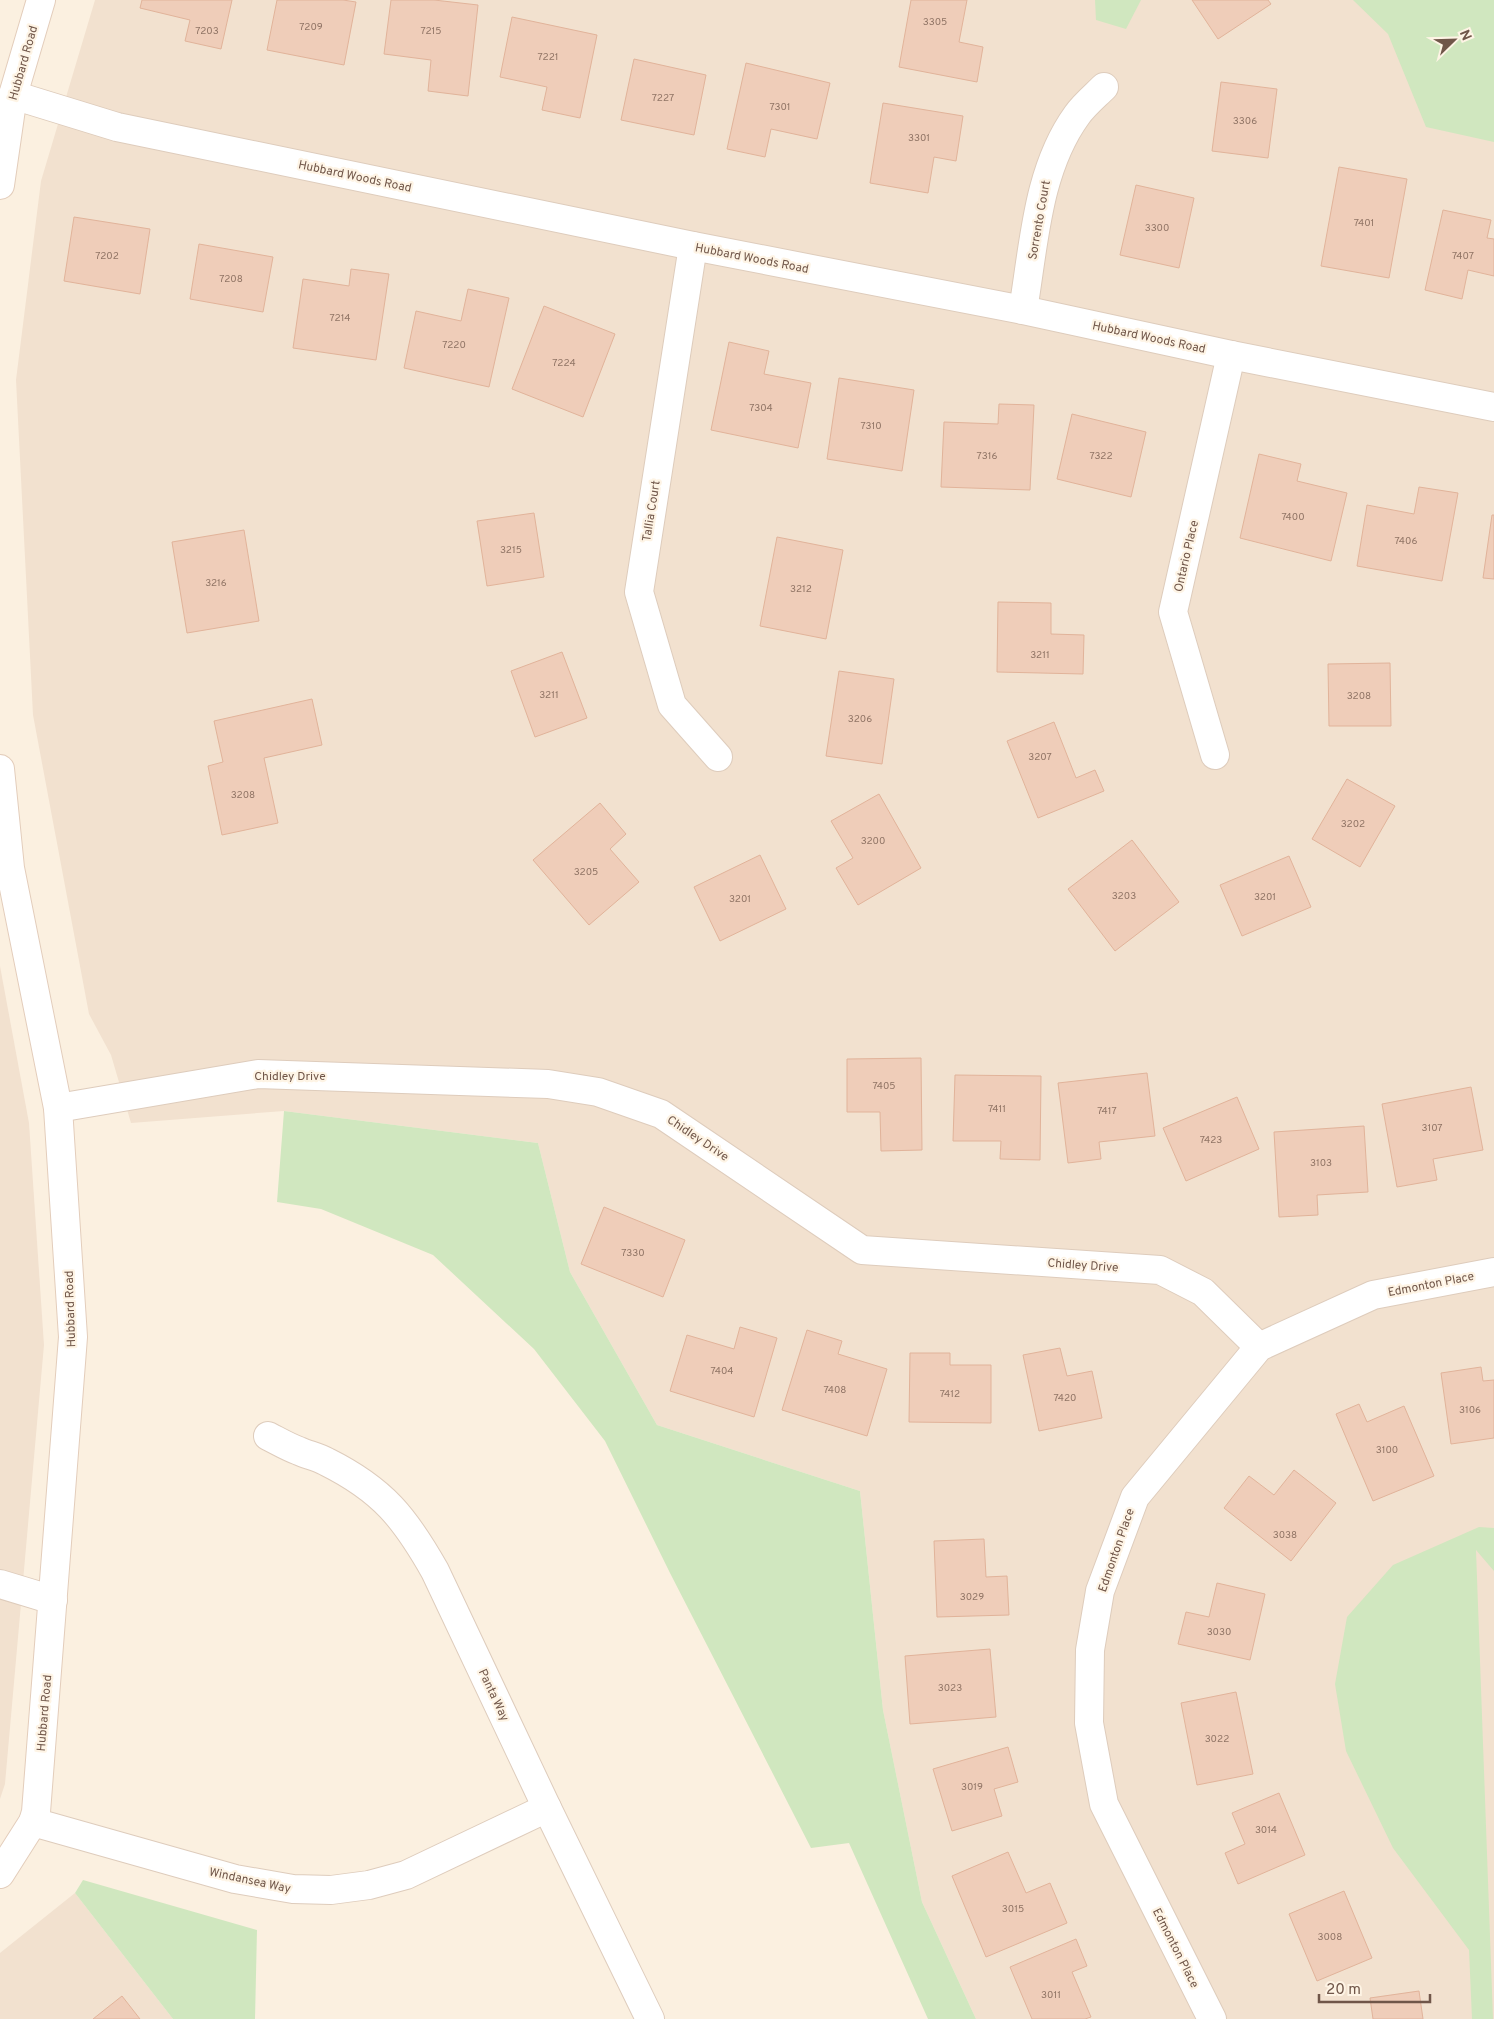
<svg xmlns="http://www.w3.org/2000/svg" width="1494" height="2019" font-family="Overpass,sans-serif">
  <style>
    .residential { fill: #f2e1cf }
    .green { fill: #d0e7bf }
    .building { fill: #efcdb9; stroke: #e1b39a }
    .lines { fill: none; stroke-linecap: round; stroke-linejoin: round }
    .street-casing { stroke: #deccbc; stroke-width: 30 }
    .secondary-casing { stroke: #e3cdbb; stroke-width: 30 }
    .street { stroke: #fff; stroke-width: 28 }
    .secondary { stroke: #fff; stroke-width: 28 }
    .labels { text-anchor: middle; stroke-width: 4.5; stroke-linejoin: round; paint-order: stroke }
    .number-label { font-size: 10px; fill: #907465 }
    .street-label { font-size: 12px; fill: #705649; stroke: #fef4e5 }
  </style>
  <rect width="100%" height="100%" fill="#fbf0e0"/>
  <g class="residential">
    <path d="M95,0H1494V2019H976L922,1902L883,1710L860,1491L657,1425L570,1272L538,1143L284,1111L131,1123L111,1055L89,1014L33,715L16,380L41,181Z"/>
    <path d="M0,966L29,1123L44,1345L5,1784L0,1799Z"/>
    <path d="M75,1893L173,2019H0V1953Z"/>
  </g>
  <g class="green">
    <path d="M1095,0H1141L1126,29L1096,20Z"/>
    <path d="M1353,0H1494V142L1426,127L1388,34Z"/>
    <path d="M284,1111L538,1143L570,1272L657,1425L860,1491L883,1710L922,1902L976,2019H928L849,1843L811,1848L670,1573L605,1441L534,1349L433,1255L321,1209L277,1202Z"/>
    <path d="M1479,1527L1494,1528V1571L1476,1550L1493,2019H1472L1469,1950L1393,1848L1346,1751L1335,1684L1347,1617L1393,1565Z"/>
    <path d="M83,1880L257,1930L255,2019H173L75,1893Z"/>
  </g>
  <g class="building">
    <path d="M142,0H232L221,49L185,41L190,20L140,8Z"/>
    <path d="M277,0H343L356,2L344,65L267,50Z"/>
    <path d="M391,0H434L478,5L468,96L428,91L431,60L384,54Z"/>
    <path d="M911,0H967L959,42L983,47L977,82L899,67Z"/>
    <path d="M1192,0H1268L1271,4L1218,39Z"/>
    <path d="M512,17L597,35L580,118L542,110L547,87L500,77Z"/>
    <path d="M634,59L706,75L694,135L621,120Z"/>
    <path d="M746,63L830,83L817,139L771,129L765,157L727,149Z"/>
    <path d="M1221,82L1277,89L1268,158L1212,151Z"/>
    <path d="M883,103L963,116L956,161L934,157L928,193L870,183Z"/>
    <path d="M1339,167L1407,179L1389,278L1321,266Z"/>
    <path d="M1136,185L1194,198L1179,268L1120,255Z"/>
    <path d="M1443,210L1491,220L1487,238L1494,239V276L1468,270L1462,299L1425,290Z"/>
    <path d="M74,217L150,229L140,294L64,281Z"/>
    <path d="M199,244L273,257L263,312L190,299Z"/>
    <path d="M351,269L389,274L376,360L293,348L303,279L349,286Z"/>
    <path d="M468,289L509,298L489,387L404,368L416,311L461,321Z"/>
    <path d="M544,306L615,334L583,417L512,389Z"/>
    <path d="M729,342L769,351L764,374L811,383L798,448L711,430Z"/>
    <path d="M839,378L914,390L902,471L827,459Z"/>
    <path d="M999,404L1034,405L1030,490L941,487L944,422L998,424Z"/>
    <path d="M1072,414L1146,432L1131,497L1057,479Z"/>
    <path d="M1259,454L1301,464L1297,481L1347,493L1331,561L1240,538Z"/>
    <path d="M1419,487L1458,493L1442,581L1357,566L1367,505L1414,514Z"/>
    <path d="M534,513L544,577L487,586L477,521Z"/>
    <path d="M1492,515H1494V579L1483,578Z"/>
    <path d="M244,530L259,621L187,633L172,542Z"/>
    <path d="M777,537L843,550L826,639L760,626Z"/>
    <path d="M998,602L1051,603V634L1084,635L1083,674L997,672Z"/>
    <path d="M562,652L587,718L535,737L511,671Z"/>
    <path d="M1390,663L1391,726H1329L1328,664Z"/>
    <path d="M839,671L894,679L882,764L826,756Z"/>
    <path d="M312,699L322,745L264,758L278,823L222,835L208,766L223,762L214,721Z"/>
    <path d="M1054,722L1076,778L1095,770L1104,791L1038,818L1007,741Z"/>
    <path d="M1347,779L1395,806L1360,867L1312,839Z"/>
    <path d="M879,794L921,868L858,905L836,868L853,858L831,821Z"/>
    <path d="M600,803L626,834L610,849L639,882L589,925L533,860Z"/>
    <path d="M1132,840L1179,902L1115,951L1068,889Z"/>
    <path d="M760,855L786,909L720,941L694,887Z"/>
    <path d="M1289,856L1311,907L1242,936L1220,885Z"/>
    <path d="M921,1058L922,1150L881,1151L880,1112H847V1059Z"/>
    <path d="M1147,1073L1155,1136L1099,1142L1101,1159L1068,1163L1058,1083Z"/>
    <path d="M955,1075L1041,1076L1040,1160L1000,1159L1001,1141H953Z"/>
    <path d="M1471,1087L1483,1150L1433,1159L1437,1180L1397,1187L1382,1104Z"/>
    <path d="M1237,1097L1259,1149L1186,1181L1163,1128Z"/>
    <path d="M1364,1126L1368,1192L1317,1195L1318,1215L1279,1217L1274,1132Z"/>
    <path d="M604,1207L685,1240L663,1297L581,1264Z"/>
    <path d="M740,1327L777,1338L754,1417L670,1391L687,1335L734,1349Z"/>
    <path d="M807,1330L842,1341L838,1354L887,1369L867,1436L782,1410Z"/>
    <path d="M1060,1348L1067,1376L1092,1371L1102,1418L1039,1431L1023,1355Z"/>
    <path d="M910,1353H950V1365H991V1423L909,1422Z"/>
    <path d="M1481,1367L1483,1381L1494,1380V1438L1451,1444L1441,1373Z"/>
    <path d="M1359,1404L1367,1422L1404,1406L1434,1476L1373,1501L1336,1414Z"/>
    <path d="M1294,1470L1336,1503L1291,1561L1224,1508L1249,1476L1274,1495Z"/>
    <path d="M984,1539L986,1577L1007,1576L1009,1615L937,1617L934,1541Z"/>
    <path d="M1217,1583L1265,1594L1250,1660L1178,1644L1186,1612L1209,1617Z"/>
    <path d="M990,1649L996,1717L910,1724L905,1656Z"/>
    <path d="M1236,1692L1253,1774L1197,1785L1181,1703Z"/>
    <path d="M1008,1747L1018,1782L994,1789L1002,1816L952,1831L933,1769Z"/>
    <path d="M1279,1793L1305,1855L1238,1884L1225,1853L1245,1844L1232,1813Z"/>
    <path d="M1008,1852L1026,1893L1050,1883L1067,1923L986,1957L952,1876Z"/>
    <path d="M1344,1891L1372,1958L1317,1981L1289,1914Z"/>
    <path d="M1076,1939L1087,1966L1072,1972L1091,2017L1085,2019H1032L1010,1967Z"/>
    <path d="M1419,1991L1423,2019H1373L1370,1998Z"/>
    <path d="M122,1996L140,2019H93Z"/>
  </g>
  <g class="lines">
    <g class="street-casing">
      <g id="street">
        <path d="M13,95L117,127L693,246L1023,310L1231,355L1494,407"/>
        <path d="M693,246L639,592L672,705L718,757"/>
        <path d="M1023,310C1034,245 1037,170 1077,115C1084,105 1095,96 1104,87"/>
        <path d="M1215,755L1173,612L1231,355"/>
        <path d="M58,1108L258,1074L548,1084L598,1092L661,1114L862,1250L1160,1270L1203,1292L1259,1347"/>
        <path d="M268,1436C278,1441 288,1447 299,1451C308,1455 318,1457 327,1462C383,1490 405,1518 435,1571L547,1808L650,2019"/>
        <path d="M0,1584L53,1600"/>
        <path d="M33,1822L235,1879L293,1889L331,1890L369,1885L406,1875L547,1808"/>
        <path d="M1212,2019L1104,1804L1089,1723L1090,1650L1100,1591L1135,1497L1259,1347L1373,1295L1494,1272"/>
      </g>
    </g>
    <g class="secondary-casing">
      <g id="secondary">
        <path d="M0,185L13,95L41,0"/>
        <path d="M0,769L10,868L58,1108L73,1337L36,1812L33,1822L0,1874"/>
      </g>
    </g>
    <use href="#street" class="street"/>
    <use href="#secondary" class="secondary"/>
  </g>
  <g class="labels">
    <g class="number-label">
      <text x="935" y="25">3305</text>
      <text x="311" y="30">7209</text>
      <text x="207" y="34">7203</text>
      <text x="431" y="34">7215</text>
      <text x="548" y="60">7221</text>
      <text x="663" y="101">7227</text>
      <text x="780" y="110">7301</text>
      <text x="1245" y="124">3306</text>
      <text x="919" y="141">3301</text>
      <text x="1364" y="226">7401</text>
      <text x="1157" y="231">3300</text>
      <text x="107" y="259">7202</text>
      <text x="1463" y="259">7407</text>
      <text x="231" y="282">7208</text>
      <text x="340" y="321">7214</text>
      <text x="454" y="348">7220</text>
      <text x="564" y="366">7224</text>
      <text x="761" y="411">7304</text>
      <text x="871" y="429">7310</text>
      <text x="987" y="459">7316</text>
      <text x="1101" y="459">7322</text>
      <text x="1293" y="520">7400</text>
      <text x="1406" y="544">7406</text>
      <text x="511" y="553">3215</text>
      <text x="216" y="586">3216</text>
      <text x="801" y="592">3212</text>
      <text x="1040" y="658">3211</text>
      <text x="549" y="698">3211</text>
      <text x="1359" y="699">3208</text>
      <text x="860" y="722">3206</text>
      <text x="1040" y="760">3207</text>
      <text x="243" y="798">3208</text>
      <text x="1353" y="827">3202</text>
      <text x="873" y="844">3200</text>
      <text x="586" y="875">3205</text>
      <text x="1124" y="899">3203</text>
      <text x="1265" y="900">3201</text>
      <text x="740" y="902">3201</text>
      <text x="884" y="1089">7405</text>
      <text x="997" y="1112">7411</text>
      <text x="1107" y="1114">7417</text>
      <text x="1432" y="1131">3107</text>
      <text x="1211" y="1143">7423</text>
      <text x="1321" y="1166">3103</text>
      <text x="633" y="1256">7330</text>
      <text x="722" y="1374">7404</text>
      <text x="835" y="1393">7408</text>
      <text x="950" y="1397">7412</text>
      <text x="1065" y="1401">7420</text>
      <text x="1470" y="1413">3106</text>
      <text x="1387" y="1453">3100</text>
      <text x="1285" y="1538">3038</text>
      <text x="972" y="1600">3029</text>
      <text x="1219" y="1635">3030</text>
      <text x="950" y="1691">3023</text>
      <text x="1217" y="1742">3022</text>
      <text x="972" y="1790">3019</text>
      <text x="1266" y="1833">3014</text>
      <text x="1013" y="1912">3015</text>
      <text x="1330" y="1940">3008</text>
      <text x="1051" y="1998">3011</text>
    </g>
    <g class="street-label">
      <text transform="translate(23 63) rotate(-74)" y="4">Hubbard Road</text>
      <text transform="translate(355 176) rotate(12)" y="4">Hubbard Woods Road</text>
      <text transform="translate(1039 220) rotate(-80)" y="4">Sorrento Court</text>
      <text transform="translate(752 258) rotate(11)" y="4">Hubbard Woods Road</text>
      <text transform="translate(1149 337) rotate(12)" y="4">Hubbard Woods Road</text>
      <text transform="translate(651 511) rotate(-81)" y="4">Tallia Court</text>
      <text transform="translate(1186 556) rotate(-77)" y="4">Ontario Place</text>
      <text x="290" y="1080">Chidley Drive</text>
      <text transform="translate(698 1138) rotate(34)" y="4">Chidley Drive</text>
      <text transform="translate(1083 1265) rotate(4)" y="4">Chidley Drive</text>
      <text transform="translate(1431 1284) rotate(-11)" y="4">Edmonton Place</text>
      <text transform="translate(70 1309) rotate(-92)" y="4">Hubbard Road</text>
      <text transform="translate(1116 1550) rotate(-71)" y="4">Edmonton Place</text>
      <text transform="translate(494 1695) rotate(65)" y="4">Panta Way</text>
      <text transform="translate(44 1713) rotate(-85)" y="4">Hubbard Road</text>
      <text transform="translate(250 1880) rotate(12)" y="4">Windansea Way</text>
      <text transform="translate(1176 1948) rotate(63)" y="4">Edmonton Place</text>
    </g>
  </g>
  <g transform="translate(1454 40) rotate(67)" stroke="#fef4e5" stroke-width="4" paint-order="stroke">
  <path d="M0-4L9 19L0 12L-9 19Z" fill="#705649"/>
  <text y="-8" font-size="14" font-weight="bold" text-anchor="middle" fill="#705649">N</text>
  </g>
  <path d="M1319 1994v8h111v-8" fill="none" stroke="#705649" stroke-width="2.5"/>
  <text x="1326" y="1994" font-size="15" fill="#705649" stroke="#fef4e5" stroke-width="4" paint-order="stroke">20 m</text>
</svg>
